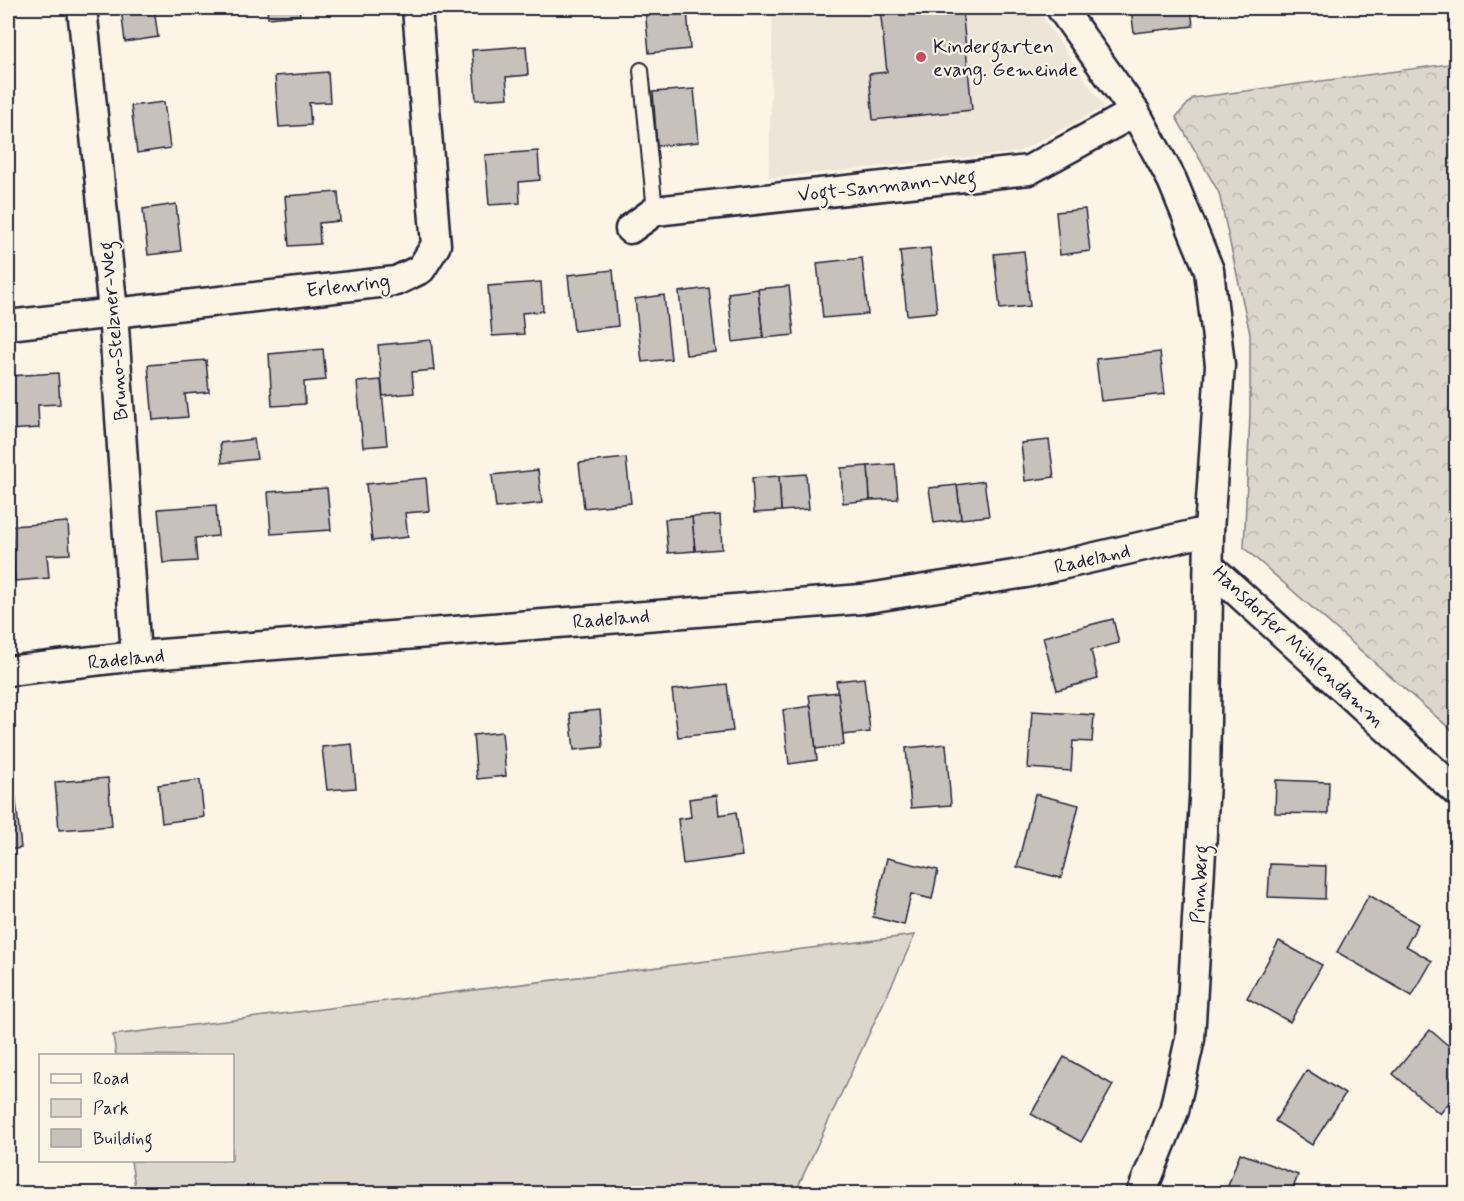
<svg xmlns="http://www.w3.org/2000/svg" width="1464" height="1201" font-family="Mynerve,sans-serif">
  <style>
    .built { fill: #ece5d8 }
    .green { fill: #dcd6cc; stroke: #7f7c84; stroke-width: 1.5 }
    .forest { fill: url(#forest-crowns); stroke: #7f7c84; stroke-width: 1.5 }
    .building { fill: #c6c1bb; stroke: #22223b; stroke-width: 1.5 }
    .lines { fill: none; stroke-linecap: round; stroke-linejoin: round }
    .service-casing { stroke: #22223b; stroke-width: 18 }
    .minor-casing { stroke: #22223b; stroke-width: 33 }
    .service { stroke: #fcf5e5; stroke-width: 14 }
    .minor { stroke: #fcf5e5; stroke-width: 28 }
    .poi-dot { fill: #d1495b; stroke: #fcf5e5; stroke-width: 2 }
    .labels { text-anchor: middle; stroke-width: 4.5; stroke-linejoin: round; paint-order: stroke }
    .poi-label { font-size: 20px; fill: #22223b; stroke: #fcf5e5; text-anchor: start }
    .street-label { font-size: 20px; fill: #22223b; stroke: #fcf5e5 }
  </style>
  <defs>
    <pattern id="forest-crowns" width="20" height="18" patternUnits="userSpaceOnUse" patternTransform="scale(1.5)"><rect width="20" height="18" fill="#dcd6cc"/><path d="M2 6a3 3 0 1 1 6 0M12 15a3 3 0 1 1 6 0" fill="none" stroke="#bcb7b0"/></pattern>
  </defs>
  <rect width="100%" height="100%" fill="#fcf5e5"/>
  <filter id="ink" filterUnits="userSpaceOnUse"><feTurbulence type="fractalNoise" baseFrequency=".0167" numOctaves="2"/><feDisplacementMap in="SourceGraphic" scale="12" xChannelSelector="R" yChannelSelector="G"/><feConvolveMatrix kernelMatrix="1 2 1 2 8 2 1 2 1" color-interpolation-filters="sRGB"/></filter>
  <g filter="url(#ink)">
    <path class="built" d="M773,8H1036L1104,107L1018,152L769,178Z"/>
    <path class="green" d="M915,935L795,1193H136L131,1161L232,1160V1056L116,1055L113,1035Z"/>
    <path class="forest" d="M1456,63V734L1244,548L1250,414V334L1219,193L1176,117L1193,98Z"/>
    <g class="building">
      <path d="M121,8H154L158,37L125,42Z"/>
      <path d="M267,8H299L300,15L268,18Z"/>
      <path d="M645,8H687L690,49L649,53Z"/>
      <path d="M880,8H962L972,110L873,120L869,74L887,72Z"/>
      <path d="M1131,8H1191L1193,26L1134,33Z"/>
      <path d="M526,46L528,75L506,77L508,98L476,100L472,50Z"/>
      <path d="M328,72L330,102L309,103L311,125L279,127L275,76Z"/>
      <path d="M694,89L699,142L657,146L653,92Z"/>
      <path d="M164,102L170,148L137,153L131,106Z"/>
      <path d="M538,151L540,180L519,182L520,203L489,205L485,155Z"/>
      <path d="M10,166L13,196L8,197V167Z"/>
      <path d="M338,192L340,221L319,223L320,244L289,246L285,196Z"/>
      <path d="M176,204L181,251L148,255L143,209Z"/>
      <path d="M1085,209L1090,251L1060,255L1056,212Z"/>
      <path d="M930,248L937,312L907,315L900,251Z"/>
      <path d="M1024,251L1030,306L1000,309L994,254Z"/>
      <path d="M862,258L868,314L823,318L817,263Z"/>
      <path d="M613,270L618,326L574,331L568,275Z"/>
      <path d="M541,282L543,311L522,313L524,334L492,336L488,286Z"/>
      <path d="M789,286L794,335L763,338L758,289Z"/>
      <path d="M709,288L716,352L686,355L679,292Z"/>
      <path d="M758,289L763,338L733,342L728,293Z"/>
      <path d="M664,295L671,359L642,362L635,299Z"/>
      <path d="M431,340L434,370L412,372L414,393L383,396L378,345Z"/>
      <path d="M323,349L326,380L304,382L305,404L272,406L269,354Z"/>
      <path d="M1160,352L1165,394L1101,401L1096,359Z"/>
      <path d="M206,360L209,392L185,394L188,417L153,420L148,365Z"/>
      <path d="M58,373L60,404L38,405L39,428L8,430V376Z"/>
      <path d="M381,380L387,445L363,447L357,382Z"/>
      <path d="M254,439L257,459L222,463L220,443Z"/>
      <path d="M1049,440L1054,477L1025,481L1021,443Z"/>
      <path d="M626,458L631,503L584,508L579,463Z"/>
      <path d="M895,464L898,499L870,500L868,466Z"/>
      <path d="M868,466L870,500L843,503L841,468Z"/>
      <path d="M538,470L542,503L496,508L492,475Z"/>
      <path d="M806,474L809,509L781,511L779,476Z"/>
      <path d="M779,476L781,511L754,513L752,478Z"/>
      <path d="M426,478L429,511L405,513L408,537L372,541L366,484Z"/>
      <path d="M984,481L989,516L961,519L957,485Z"/>
      <path d="M957,485L961,519L934,523L929,488Z"/>
      <path d="M327,488L331,530L271,534L268,492Z"/>
      <path d="M216,505L218,536L195,538L197,561L163,563L158,509Z"/>
      <path d="M720,515L722,549L695,551L692,517Z"/>
      <path d="M692,517L695,551L668,553L665,519Z"/>
      <path d="M68,522L70,554L47,555L49,578L15,581L11,526Z"/>
      <path d="M1113,619L1119,643L1091,650L1098,679L1057,690L1043,637Z"/>
      <path d="M864,678L870,732L843,735L836,681Z"/>
      <path d="M727,684L733,731L678,737L672,690Z"/>
      <path d="M838,692L844,745L816,749L809,695Z"/>
      <path d="M811,706L817,760L789,764L783,710Z"/>
      <path d="M600,710L603,747L574,750L570,713Z"/>
      <path d="M1032,711L1094,715L1092,742L1073,741L1071,771L1028,768Z"/>
      <path d="M502,732L506,776L477,779L473,735Z"/>
      <path d="M352,744L356,788L327,790L322,747Z"/>
      <path d="M946,744L951,805L911,808L906,748Z"/>
      <path d="M108,778L112,826L59,830L55,782Z"/>
      <path d="M200,780L204,817L162,823L158,785Z"/>
      <path d="M1276,780L1329,782L1328,814L1275,813Z"/>
      <path d="M14,783L21,848L8,850V784Z"/>
      <path d="M1035,794L1079,805L1061,878L1017,867Z"/>
      <path d="M717,795L719,815L736,812L742,856L683,864L678,819L691,817L689,799Z"/>
      <path d="M887,858L938,870L932,899L911,894L904,925L873,917Z"/>
      <path d="M1270,864L1326,866L1325,899L1268,897Z"/>
      <path d="M1369,895L1418,924L1406,946L1432,961L1412,996L1337,952Z"/>
      <path d="M1279,941L1322,965L1290,1022L1247,998Z"/>
      <path d="M1430,1030L1456,1052V1073L1450,1080L1456,1086V1094L1440,1114L1393,1074Z"/>
      <path d="M1064,1057L1113,1085L1081,1142L1031,1114Z"/>
      <path d="M1307,1070L1345,1094L1312,1145L1275,1121Z"/>
      <path d="M1240,1153L1298,1175L1291,1194H1225Z"/>
    </g>
    <g class="lines">
      <g class="service-casing">
        <path id="service" d="M641,70L655,211"/>
      </g>
      <g class="minor-casing">
        <g id="minor">
          <path d="M82,8L113,312L136,656"/>
          <path d="M1061,8L1135,112L1172,180L1209,270L1220,365L1209,531L1205,782L1190,1039L1174,1111L1141,1194"/>
          <path d="M630,229L655,211L1029,170L1135,112"/>
          <path d="M8,325L396,281L421,269L436,245L417,8"/>
          <path d="M1209,566L1456,791"/>
          <path d="M8,671L136,656L862,599L1026,573L1209,531"/>
        </g>
      </g>
      <use href="#service" class="service"/>
      <use href="#minor" class="minor"/>
    </g>
  </g>
  <circle class="poi-dot" cx="921" cy="57" r="6"/>
  <g class="labels">
    <g class="poi-label">
      <text x="933" y="53">Kindergarten<tspan x="933" dy="23">evang. Gemeinde</tspan></text>
    </g>
    <g class="street-label">
      <text transform="translate(887 185) rotate(-6)" y="7">Vogt-Sanmann-Weg</text>
      <text transform="translate(348 285) rotate(-7)" y="7">Erlenring</text>
      <text transform="translate(113 331) rotate(-95)" y="7">Bruno-Stelzner-Weg</text>
      <text transform="translate(1092 558) rotate(-13)" y="7">Radeland</text>
      <text transform="translate(611 618) rotate(-5)" y="7">Radeland</text>
      <text transform="translate(1299 646) rotate(43)" y="7">Hansdorfer Mühlendamm</text>
      <text transform="translate(126 658) rotate(-6)" y="7">Radeland</text>
      <text transform="translate(1199 884) rotate(-87)" y="7">Pinnberg</text>
    </g>
  </g>
  <rect width="1464" height="1201" fill="none" stroke="#fcf5e5" stroke-width="30"/>
  <rect x="15" y="15" width="1434" height="1171" fill="none" stroke="#22223b" stroke-width="2" filter="url(#ink)"/>
  <rect x="39" y="1054" width="195" height="108" fill="#fcf5e5" stroke="#a5a1a1" stroke-width="1.5"/>
  <rect x="51" y="1074" width="30" height="9" fill="#fcf5e5" stroke="#a5a1a1" stroke-width="1.5"/>
  <text x="93" y="1084" font-size="18" fill="#22223b">Road</text>
  <rect x="51" y="1099" width="30" height="18" fill="#dcd6cc" stroke="#a5a1a1" stroke-width="1.5"/>
  <text x="93" y="1114" font-size="18" fill="#22223b">Park</text>
  <rect x="51" y="1129" width="30" height="18" fill="#c6c1bb" stroke="#a5a1a1" stroke-width="1.5"/>
  <text x="93" y="1144" font-size="18" fill="#22223b">Building</text>
</svg>
